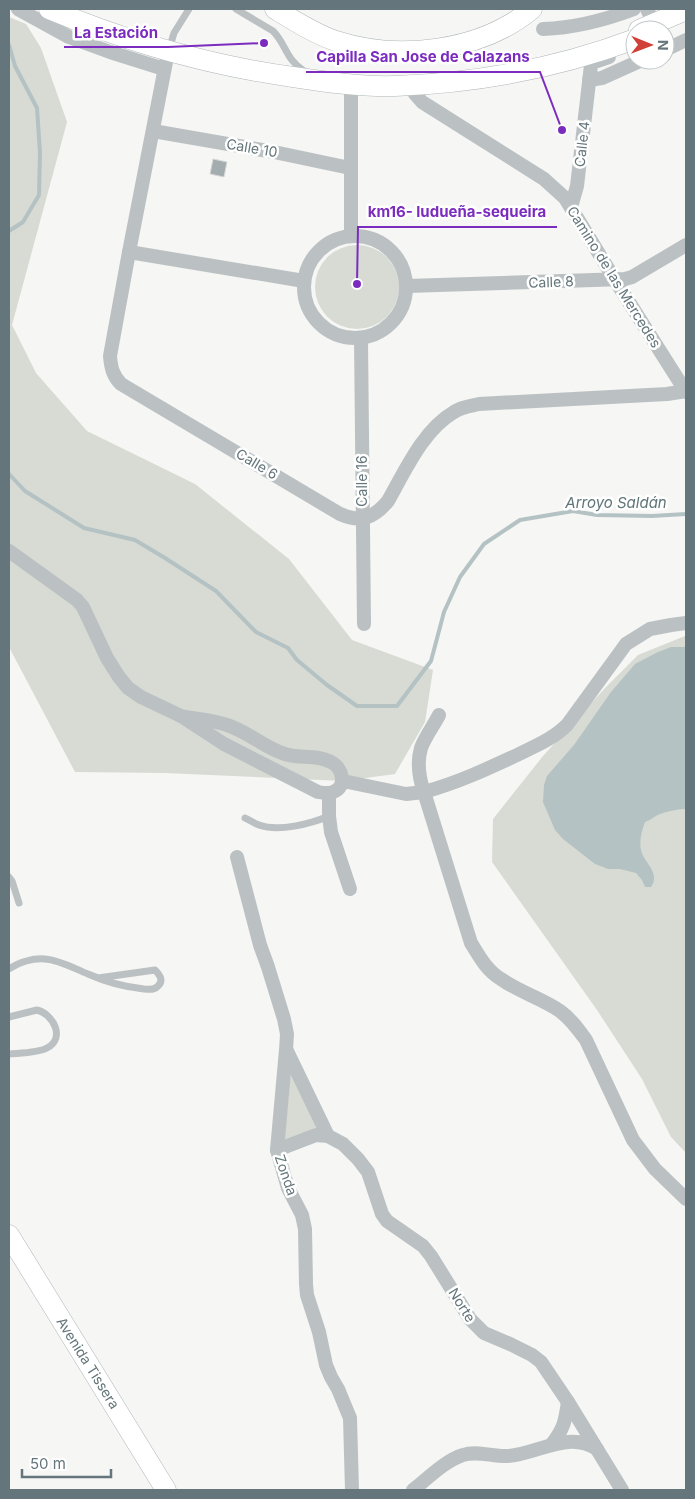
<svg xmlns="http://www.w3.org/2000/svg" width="695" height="1499" font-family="Inter,sans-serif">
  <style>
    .green { fill: #d7dbd3 }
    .water { fill: #b4c2c4 }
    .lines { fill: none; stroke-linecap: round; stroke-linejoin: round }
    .stream { stroke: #b4c2c4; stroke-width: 4 }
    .building { fill: #a3adb0; stroke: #d8d8d6 }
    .secondary-casing { stroke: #b0b7b9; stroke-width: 21 }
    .lane { stroke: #bbc1c3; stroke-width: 7 }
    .street { stroke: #bbc1c3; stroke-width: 14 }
    .secondary { stroke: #fff; stroke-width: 20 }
    .labels { text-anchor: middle; stroke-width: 5; stroke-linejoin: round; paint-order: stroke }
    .street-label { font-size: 14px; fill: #64767b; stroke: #fff }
    .water-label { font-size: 15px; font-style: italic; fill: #5f7577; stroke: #fff }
    .leader { fill: none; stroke: #7b2cbf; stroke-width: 2 }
    .callout-dot { fill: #7b2cbf; stroke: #fff; stroke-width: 2 }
    .callout-label { font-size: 15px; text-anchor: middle; font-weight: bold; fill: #7b2cbf; stroke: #fff; stroke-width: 5; stroke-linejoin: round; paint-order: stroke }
  </style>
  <rect width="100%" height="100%" fill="#f6f6f4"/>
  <g class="green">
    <path d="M9,17L26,24L41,48L67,122L12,325L36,373L87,431L195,484L289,559L352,640L433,670L425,722L395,774L343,781L165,773L75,772L9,647Z"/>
    <circle cx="357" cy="287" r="42"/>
    <path d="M685,636H686V1153L671,1137L642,1079L597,1010L492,862L493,819L543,756L606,687L638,655Z"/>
    <path d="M291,1073L318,1127L284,1141Z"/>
  </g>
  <path class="water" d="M671,647H686V809C678,809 668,811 660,814C655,816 651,820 645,822C642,830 639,841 641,850C643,862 661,872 651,887H645L642,880L636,873L620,869H608L595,864L563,839L555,830L543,802L544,785L547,776L574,745L611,692L635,664L658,652Z"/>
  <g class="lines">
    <g class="stream">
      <path d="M9,45L15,66L37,108L40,153L39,195L23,222L9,231"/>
      <path d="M9,474L25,491L84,528L135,540L165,558L216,591L256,632L288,648L297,660L327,685L357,706H397L431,661L444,612L460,577L484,544L520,520L573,511L597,515L652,516L686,514"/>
    </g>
  </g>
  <path class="building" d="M213,159L227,162L224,177L210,174Z"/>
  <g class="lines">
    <g class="secondary-casing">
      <g id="secondary">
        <path d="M49,9C130,43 207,65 293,77C326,82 361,87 395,86C477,83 558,68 635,39"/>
        <path d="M275,9C293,20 315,34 336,41C398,61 480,52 532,9"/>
        <path d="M639,30L686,10"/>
        <path d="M9,1235L166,1490"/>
      </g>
    </g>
    <g class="lane">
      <path d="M236,9L273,31C286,44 286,60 304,71"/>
      <path d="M171,43L174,33L189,9"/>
      <path d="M245,818C250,820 255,824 259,825C279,832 310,824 329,816"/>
      <path d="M9,877L12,881L19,903"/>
      <path d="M9,969C19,962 33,958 45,959C60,960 75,969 88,974C106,982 124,987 144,989C149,989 154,991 158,986C164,981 160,975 155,970L98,978"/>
      <path d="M9,1017L37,1010C53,1014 66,1038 47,1048C38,1053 19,1053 9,1054"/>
    </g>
    <g class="street">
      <path d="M18,9L69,37L110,52L164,69"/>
      <path d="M647,9L654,24"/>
      <path d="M543,29C575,28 605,20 634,9"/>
      <path d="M665,50L686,40"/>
      <path d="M168,52L129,252L110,356C111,368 113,376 121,384L340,514C361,523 374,518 388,501C405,471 423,430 454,412C461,407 470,406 479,404L667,394L686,391"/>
      <path d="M589,80L602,78L642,60"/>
      <path d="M351,84V236"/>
      <path d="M414,84L415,94L422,102L544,179L565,198L615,280L686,392"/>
      <path d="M153,131L274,152L350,168"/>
      <path d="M571,207L577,186L591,65L594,62L609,57"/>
      <circle cx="355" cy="287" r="51"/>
      <path d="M129,252L304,281"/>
      <path d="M407,286L625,279L632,277L686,245"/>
      <path d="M361,339L364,624"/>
      <path d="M9,551L77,600L83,607L107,658L119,677L128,688L141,697L181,716L224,744L318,792C323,793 328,794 333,792C348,787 342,767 331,762C314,753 299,760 282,753C263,746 246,731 227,725C213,720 196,719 181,716"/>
      <path d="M686,623L671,625L650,629L626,644L567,725C553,739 535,746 517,755C487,769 457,783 424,792L471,943C479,956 487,971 501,979C519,992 541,998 560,1011C571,1019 578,1029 586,1040L633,1140L655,1169L686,1199"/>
      <path d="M343,781L406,794L424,792C419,778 417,762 421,748C425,737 434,725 439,715"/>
      <path d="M329,793V816L331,832L350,889"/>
      <path d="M237,857L260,945L268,967L284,1019L287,1034L286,1050L277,1150L288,1188L302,1215L305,1229L306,1284L307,1295L319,1332L326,1365L331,1377L338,1389L350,1418L352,1490"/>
      <path d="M287,1051L328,1136"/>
      <path d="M277,1150L316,1135L328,1136L343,1144L358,1159L368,1172L382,1214L387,1221L423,1246L431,1256L470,1319L484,1333L510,1344L532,1355L541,1362L568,1402L622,1490"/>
      <path d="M552,1444C564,1428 565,1422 568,1402"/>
      <path d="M413,1490C427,1479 446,1460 463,1455C477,1450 493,1457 508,1456C538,1454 568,1430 597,1449"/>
    </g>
    <use href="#secondary" class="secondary"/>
  </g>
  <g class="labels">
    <g class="street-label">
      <text transform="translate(582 144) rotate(-84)" y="5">Calle 4</text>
      <text transform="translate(252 148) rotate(10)" y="5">Calle 10</text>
      <text transform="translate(614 277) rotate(58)" y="5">Camino de las Mercedes</text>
      <text transform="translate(551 282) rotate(-2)" y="5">Calle 8</text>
      <text transform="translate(257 464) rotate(31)" y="5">Calle 6</text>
      <text transform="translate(362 481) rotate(-90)" y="5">Calle 16</text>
      <text transform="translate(286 1175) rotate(71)" y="5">Zonda</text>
      <text transform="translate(462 1305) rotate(58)" y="5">Norte</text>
      <text transform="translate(88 1363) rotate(58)" y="5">Avenida Tissera</text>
    </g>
    <g class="water-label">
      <text x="616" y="508">Arroyo Saldán</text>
    </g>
  </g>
  <path class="leader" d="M264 43L168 47H64M562 130L540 72H306M357 284L358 227H557"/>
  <g class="callout-dot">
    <circle cx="264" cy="43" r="5"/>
    <circle cx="562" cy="130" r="5"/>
    <circle cx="357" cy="284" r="5"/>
  </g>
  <g class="callout-label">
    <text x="116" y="38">La Estación</text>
    <text x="423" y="62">Capilla San Jose de Calazans</text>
    <text x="457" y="217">km16- ludueña-sequeira</text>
  </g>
  <rect width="695" height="1499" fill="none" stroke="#64767b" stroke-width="20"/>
  <g transform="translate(650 45) rotate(91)"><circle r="24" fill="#ffffff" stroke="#c1c8ca"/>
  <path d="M0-4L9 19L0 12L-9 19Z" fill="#d13f39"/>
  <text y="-8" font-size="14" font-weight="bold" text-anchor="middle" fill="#64767b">N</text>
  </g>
  <path d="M22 1469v8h89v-8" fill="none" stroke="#64767b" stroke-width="2.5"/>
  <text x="30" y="1469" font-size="15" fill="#64767b" stroke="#ffffff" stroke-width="4" paint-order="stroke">50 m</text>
</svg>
